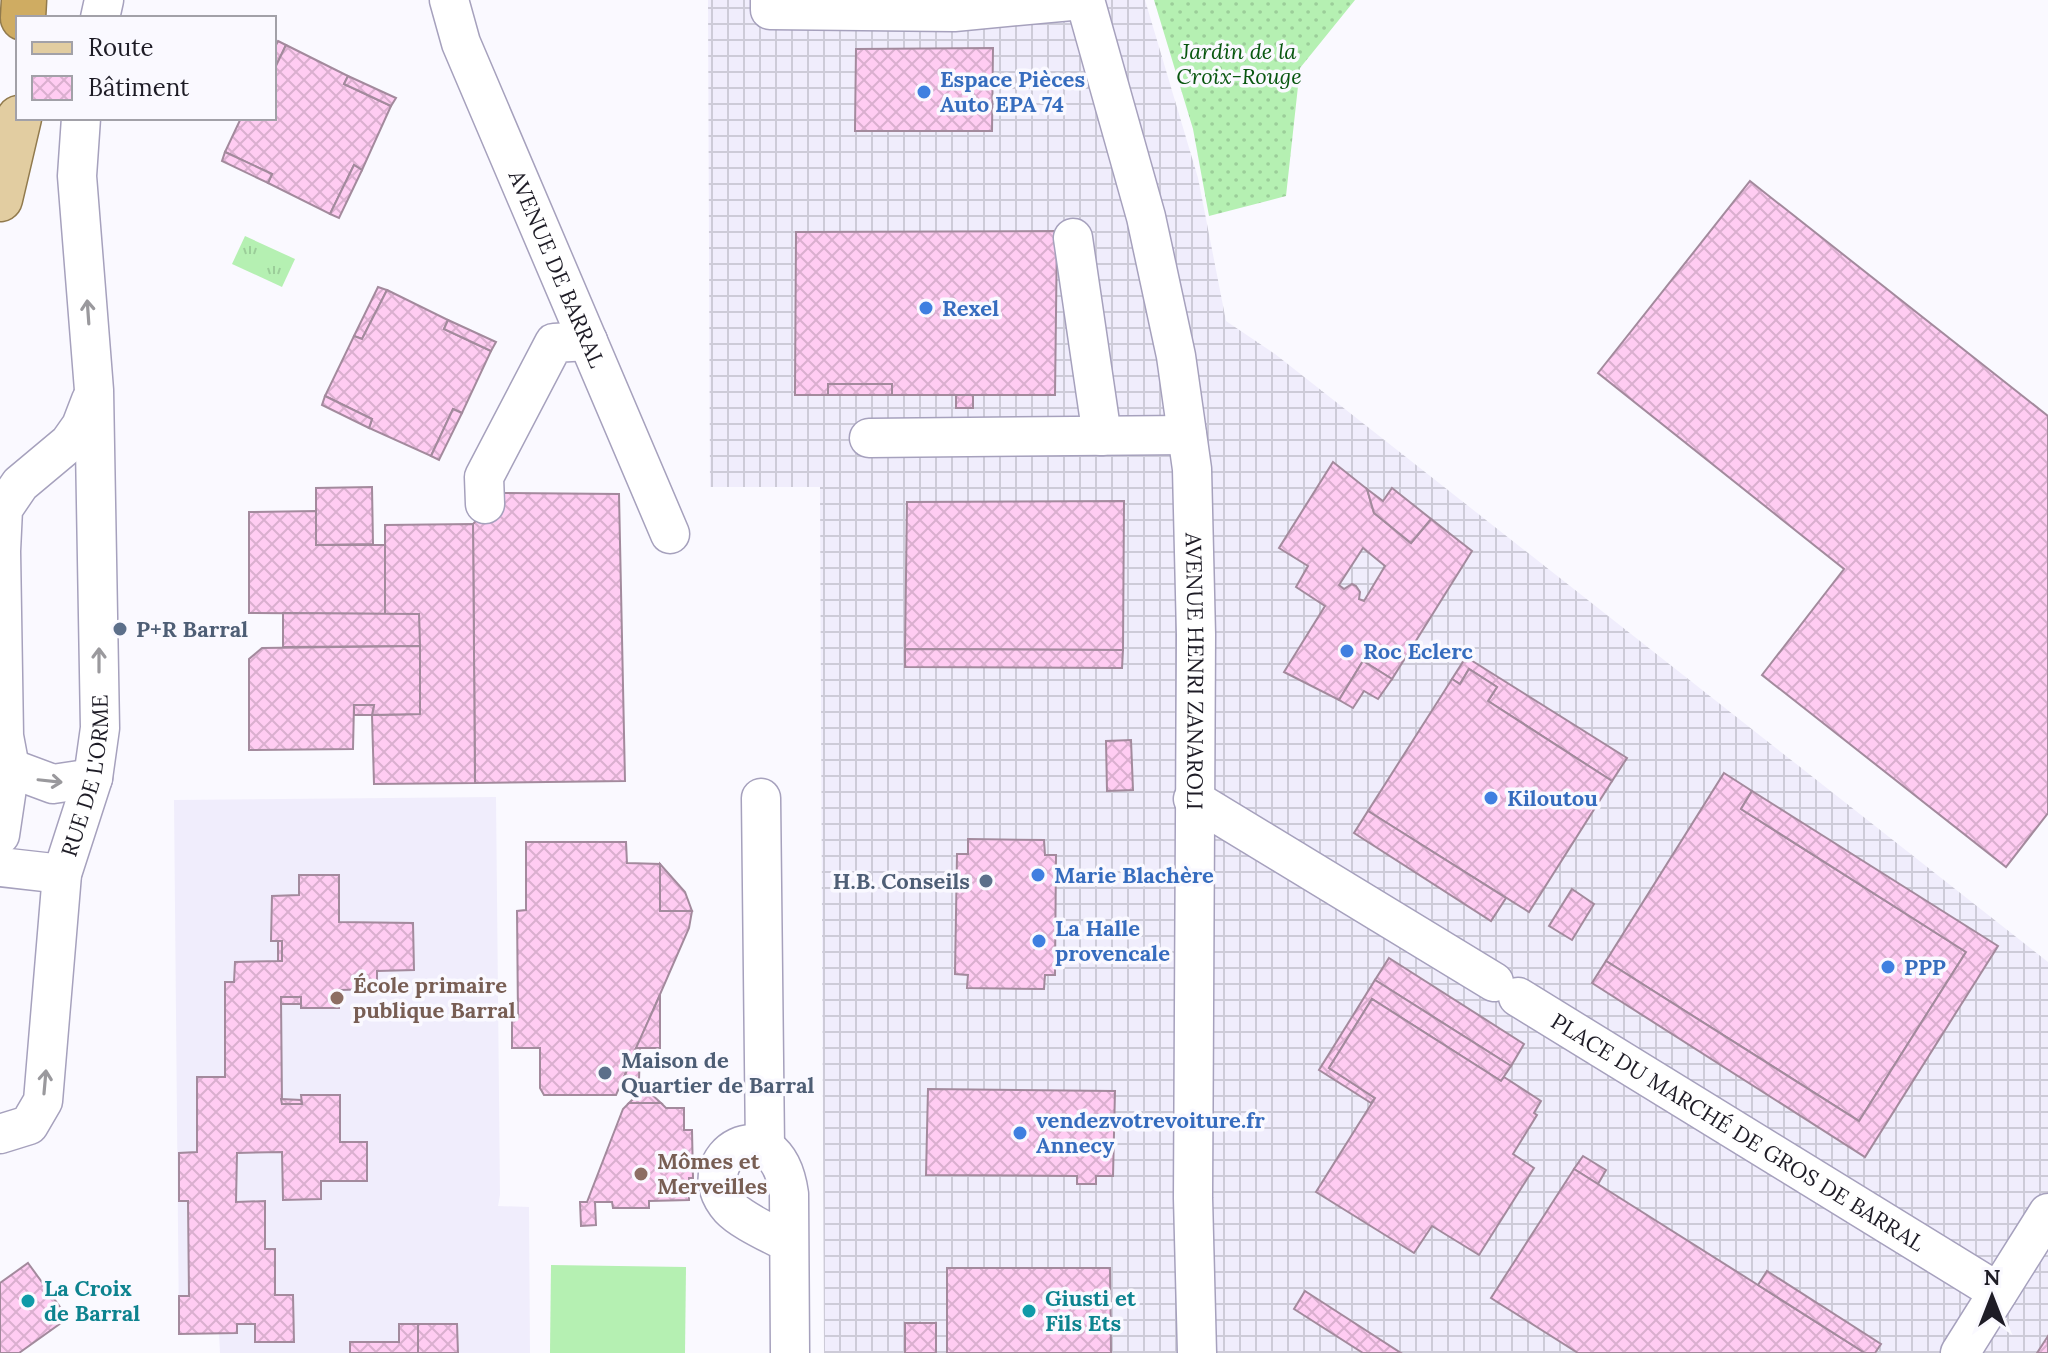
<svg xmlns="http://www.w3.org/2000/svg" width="2048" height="1353" font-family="Lora,serif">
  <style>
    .built { fill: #f0edfc }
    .industrial { fill: url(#industrial-grid) }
    .grass { fill: url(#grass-tufts) }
    .garden { fill: url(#garden-dots) }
    .pitch { fill: #b5f0b2 }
    .building { fill: url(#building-cross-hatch); stroke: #a38a9d; stroke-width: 2; fill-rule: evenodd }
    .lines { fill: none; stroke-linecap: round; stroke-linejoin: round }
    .minor-casing { stroke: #a6a1bd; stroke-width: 41 }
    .major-casing { stroke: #917a4d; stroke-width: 47 }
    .highway-casing { stroke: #917a4d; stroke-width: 47 }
    .minor { stroke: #fff; stroke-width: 38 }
    .major { stroke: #e2cda1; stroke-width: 44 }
    .highway { stroke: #cfac62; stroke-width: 44 }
    .oneway { stroke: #9a999d }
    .shop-dot { fill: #3f7fe0; stroke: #faf9ff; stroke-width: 3 }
    .service-dot { fill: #5c6f8a; stroke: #faf9ff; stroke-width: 3 }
    .education-dot { fill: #8d6e63; stroke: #faf9ff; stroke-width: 3 }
    .culture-dot { fill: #0f9aa8; stroke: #faf9ff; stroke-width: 3 }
    .labels { text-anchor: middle; stroke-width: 7; stroke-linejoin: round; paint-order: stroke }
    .park-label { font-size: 22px; font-style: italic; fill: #095710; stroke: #faf9ff }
    .shop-label { font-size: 22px; font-weight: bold; fill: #366cbe; stroke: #faf9ff; text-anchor: start }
    .street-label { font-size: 22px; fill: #1e1c26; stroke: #faf9ff }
    .service-label { font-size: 22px; font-weight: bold; fill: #4e5e75; stroke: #faf9ff; text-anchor: start }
    .education-label { font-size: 22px; font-weight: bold; fill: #785e54; stroke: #faf9ff; text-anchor: start }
    .culture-label { font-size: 22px; font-weight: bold; fill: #0d838f; stroke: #faf9ff; text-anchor: start }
  </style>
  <defs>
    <pattern id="industrial-grid" width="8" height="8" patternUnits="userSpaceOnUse" patternTransform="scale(2)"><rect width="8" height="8" fill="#f0edfc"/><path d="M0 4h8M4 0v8" fill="none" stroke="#cdcbd8"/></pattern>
    <pattern id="grass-tufts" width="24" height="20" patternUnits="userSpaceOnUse" patternTransform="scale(2)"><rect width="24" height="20" fill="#b5f0b2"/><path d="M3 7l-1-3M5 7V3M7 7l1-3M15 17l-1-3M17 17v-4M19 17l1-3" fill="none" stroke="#9bcd99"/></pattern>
    <pattern id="garden-dots" width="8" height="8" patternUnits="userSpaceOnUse" patternTransform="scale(2)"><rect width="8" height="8" fill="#b5f0b2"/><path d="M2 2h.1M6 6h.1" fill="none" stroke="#9bcd99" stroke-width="1.8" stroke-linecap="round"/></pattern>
    <pattern id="building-cross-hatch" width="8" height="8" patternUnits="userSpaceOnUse" patternTransform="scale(2)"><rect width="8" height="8" fill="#ffccf2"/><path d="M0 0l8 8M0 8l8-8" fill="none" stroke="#daafcf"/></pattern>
  </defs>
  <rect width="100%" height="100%" fill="#faf9ff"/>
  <path class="built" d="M496,797L500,1195L498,1206L529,1207L530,1353H220L219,1334H179L174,800Z"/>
  <path class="industrial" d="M708,0H1145L1198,178L1226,321L1275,354L2048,962V1353H824L820,487H710Z"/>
  <path class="grass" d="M245,236L295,259L282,287L232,264Z"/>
  <path class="garden" d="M1154,0H1355L1300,68L1286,196L1209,216L1193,129Z"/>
  <path class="pitch" d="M551,1265L686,1267L685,1353H550Z"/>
  <g class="building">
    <path d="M278,41L286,45L274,70V49Z"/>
    <path d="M286,45L348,76L344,84L391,106L362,170L354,165L330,214L268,183L272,174L225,152L241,118H274V70Z"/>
    <path d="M993,48L992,131H855L856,49Z"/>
    <path d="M348,76L396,98L391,106L344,84Z"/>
    <path d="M225,152L272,174L268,183L222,161Z"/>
    <path d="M354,165L362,170L339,218L330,214Z"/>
    <path d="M1750,181L2048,416V813L2006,867L1762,675L1844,569L1598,373Z"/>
    <path d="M1057,231L1055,395H892V384H828V395H795L796,232Z"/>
    <path d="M378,287L387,290L362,339L354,336Z"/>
    <path d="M387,290L448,320L444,329L491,351L462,413L453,409L431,456L369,428L372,419L325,396L354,336L362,339Z"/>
    <path d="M448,320L496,342L491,351L444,329Z"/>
    <rect x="828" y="384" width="64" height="11"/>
    <rect x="956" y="395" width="17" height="13"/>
    <path d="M325,396L372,419L369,428L322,405Z"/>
    <path d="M453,409L462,413L439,460L431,456Z"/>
    <path d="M1333,462L1367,489L1374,513L1411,543L1431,519L1472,551L1392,679L1363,661L1339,700L1284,672L1325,606L1296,587L1308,566L1279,548ZM1363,548L1385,566L1364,601L1359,599L1360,592L1356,586L1352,584L1344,589L1339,585Z"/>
    <path d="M372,487L373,544L316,545V488Z"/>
    <path d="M1392,488L1431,519L1411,543L1374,513L1367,489L1383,501Z"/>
    <path d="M500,493L619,494L625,781L475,783L473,524Z"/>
    <path d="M1124,501L1123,650L905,649L907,502Z"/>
    <path d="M316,511V545H385V614L249,613V512Z"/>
    <path d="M473,524L475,783L374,784L372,715L420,714L419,614H385V525Z"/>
    <path d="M283,613L419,614L420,646L283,647Z"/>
    <path d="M420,646V714L372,715L374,705H354L353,749L249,750V659L262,648Z"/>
    <path d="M905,649L1123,650L1122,668L905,667Z"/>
    <path d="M1466,657L1627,758L1612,781L1488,701L1497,687L1469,669L1460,684L1452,679Z"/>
    <path d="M1363,661L1392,679L1378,699L1364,691L1353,708L1339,700Z"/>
    <path d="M1469,669L1497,687L1488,701L1612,781L1529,912L1368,811L1452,679L1460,684Z"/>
    <path d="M354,705H374L372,715H354Z"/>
    <path d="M1131,740L1133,790L1107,791L1106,741Z"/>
    <path d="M1724,773L1752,791L1741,809L1966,952L1859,1121L1606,961Z"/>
    <path d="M1752,791L1998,946L1865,1157L1592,983L1606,961L1859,1121L1966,952L1741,809Z"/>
    <path d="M1368,811L1506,898L1491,921L1354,833Z"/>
    <path d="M968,839L1044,840L1045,855H1056L1055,975H1045L1044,989L967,988L968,975L955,974L957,854H968Z"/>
    <path d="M526,842H626L627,863L660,864V911H692L689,928L616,1095H544L540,1088V1048H512V1017H518L517,911L526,910Z"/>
    <path d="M660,864L685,892L692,911H660Z"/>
    <path d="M299,875H339V922L413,923L414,970L377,971V989L339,990V1008H301V997H281L282,1104H302L301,1095H340V1142H367V1181H321V1199L283,1200L282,1152L237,1153L236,1202L265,1201V1249H275V1295H293L294,1342H255V1324H237V1333L179,1334V1296H189L188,1201H179V1153L197,1152V1077H225V982H234L235,962L282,961V941H271L272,896L299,895Z"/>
    <path d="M1572,889L1594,904L1572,940L1549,926Z"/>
    <rect x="278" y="941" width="4" height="20"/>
    <path d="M1389,958L1524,1044L1511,1066L1375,980Z"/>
    <path d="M1375,980L1511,1066L1501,1081L1372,999L1329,1068L1375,1098L1371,1103L1319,1070Z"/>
    <path d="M660,995V1048H636Z"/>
    <rect x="281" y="997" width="20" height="7"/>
    <path d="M1372,999L1501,1081L1504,1077L1541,1101L1534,1113L1537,1115L1513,1154L1534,1168L1479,1255L1432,1226L1414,1253L1316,1192L1375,1098L1329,1068Z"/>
    <path d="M636,1048H640L639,1080H623Z"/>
    <path d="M643,1089L648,1091L661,1103H629Z"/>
    <path d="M928,1089L1115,1091L1113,1176H1096V1184H1077V1176L926,1175Z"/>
    <path d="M281,1099L301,1100L302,1104H282Z"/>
    <path d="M629,1103H661L666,1108H684V1130H692L693,1178H689V1200L649,1201V1208H613L612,1202H595L596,1225L581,1226L580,1202H587L623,1109Z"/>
    <path d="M1583,1156L1606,1170L1598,1184L1574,1169Z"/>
    <path d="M1574,1169L1758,1285L1865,1353H1578L1491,1298Z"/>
    <path d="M28,1263L68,1318L19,1353H0V1283Z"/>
    <path d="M947,1268H1110L1111,1353H947Z"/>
    <path d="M1767,1271L1881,1344L1875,1353H1865L1758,1285Z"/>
    <path d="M1305,1291L1401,1353H1363L1294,1309Z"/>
    <rect x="905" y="1323" width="31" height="30"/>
    <path d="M399,1324H418V1353H350V1342H399Z"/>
    <path d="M418,1324H457L458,1353H418Z"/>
    <path d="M2048,1336V1353H2037Z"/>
  </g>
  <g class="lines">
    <g class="minor-casing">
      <g id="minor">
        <path id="s1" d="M449,0L461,43L670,534"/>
        <path d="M770,0V10L954,12L1082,0"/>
        <path id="s2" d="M1085,0L1146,217L1176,356L1192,469L1196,635L1193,1198L1197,1353"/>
        <path d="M100,18L104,0"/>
        <path d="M1073,238L1102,436"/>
        <path d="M869,438L1187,435"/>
        <path d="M485,504L484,477L554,343L588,341"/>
        <path d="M10,768L53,784L93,778"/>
        <path d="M761,798L765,1148"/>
        <path d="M1193,799L1494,982"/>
        <path d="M0,835L10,768L4,736L1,551L3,509L20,484L69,443L81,426L91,400"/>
        <path d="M0,867L62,874"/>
        <path id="s3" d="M1518,997L1998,1292"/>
        <path id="s4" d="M0,1134L29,1125L43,1101L62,874L93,778L100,728L94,390L77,176L81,118"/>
        <path d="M788,1243C772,1234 742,1221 730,1208C685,1158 776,1101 789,1194L790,1353"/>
        <path d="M1960,1353L2048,1213"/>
      </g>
    </g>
    <g class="major-casing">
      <path id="major" d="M0,199L19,118"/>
    </g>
    <g class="highway-casing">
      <path id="highway" d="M23,18L24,0"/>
    </g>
    <use href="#minor" class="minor"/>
    <use href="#major" class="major"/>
    <use href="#highway" class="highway"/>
  </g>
  <defs><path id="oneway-shaft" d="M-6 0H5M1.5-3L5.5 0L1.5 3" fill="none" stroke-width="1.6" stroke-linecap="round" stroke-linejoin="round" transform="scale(2)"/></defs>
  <g class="oneway">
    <use href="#oneway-shaft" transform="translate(88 312) rotate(-94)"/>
    <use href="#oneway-shaft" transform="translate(99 660) rotate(-90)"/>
    <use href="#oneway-shaft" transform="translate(50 781) rotate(6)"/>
    <use href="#oneway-shaft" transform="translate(45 1082) rotate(-85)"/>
  </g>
  <g class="shop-dot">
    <circle cx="924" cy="92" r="8"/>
    <circle cx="926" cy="308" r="8"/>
    <circle cx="1347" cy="651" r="8"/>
    <circle cx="1491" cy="798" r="8"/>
    <circle cx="1038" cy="875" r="8"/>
    <circle cx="1039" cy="941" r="8"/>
    <circle cx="1888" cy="967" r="8"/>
    <circle cx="1020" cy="1133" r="8"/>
  </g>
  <g class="service-dot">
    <circle cx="120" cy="629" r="8"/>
    <circle cx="986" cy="881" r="8"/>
    <circle cx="605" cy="1073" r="8"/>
  </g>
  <g class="education-dot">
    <circle cx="337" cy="998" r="8"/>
    <circle cx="641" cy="1174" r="8"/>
  </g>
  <g class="culture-dot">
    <circle cx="28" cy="1301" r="8"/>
    <circle cx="1029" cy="1311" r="8"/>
  </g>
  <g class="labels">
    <g class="park-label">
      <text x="1239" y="59">Jardin de la<tspan x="1239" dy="25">Croix-Rouge</tspan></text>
    </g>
    <g class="shop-label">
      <text x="940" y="87">Espace Pièces<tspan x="940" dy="25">Auto EPA 74</tspan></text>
      <text x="942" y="316">Rexel</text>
      <text x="1363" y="659">Roc Eclerc</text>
      <text x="1507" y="806">Kiloutou</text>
      <text x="1054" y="883">Marie Blachère</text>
      <text x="1055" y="936">La Halle<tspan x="1055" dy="25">provencale</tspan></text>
      <text x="1904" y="975">PPP</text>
      <text x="1036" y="1128">vendezvotrevoiture.fr<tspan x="1036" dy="25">Annecy</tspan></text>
    </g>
    <g class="street-label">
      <text dy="8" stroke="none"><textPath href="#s1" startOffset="290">AVENUE DE BARRAL</textPath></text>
      <text dy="8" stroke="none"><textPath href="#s2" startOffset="684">AVENUE HENRI ZANAROLI</textPath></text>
      <text dy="8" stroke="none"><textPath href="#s4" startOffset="388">RUE DE L'ORME</textPath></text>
      <text dy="8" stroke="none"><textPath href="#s3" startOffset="258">PLACE DU MARCHÉ DE GROS DE BARRAL</textPath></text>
    </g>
    <g class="service-label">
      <text x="136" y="637">P+R Barral</text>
      <text x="970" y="889" text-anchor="end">H.B. Conseils</text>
      <text x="621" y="1068">Maison de<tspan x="621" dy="25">Quartier de Barral</tspan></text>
    </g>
    <g class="education-label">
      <text x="353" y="993">École primaire<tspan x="353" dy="25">publique Barral</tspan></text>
      <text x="657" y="1169">Mômes et<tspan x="657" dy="25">Merveilles</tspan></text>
    </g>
    <g class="culture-label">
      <text x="44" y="1296">La Croix<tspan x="44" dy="25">de Barral</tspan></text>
      <text x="1045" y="1306">Giusti et<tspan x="1045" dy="25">Fils Ets</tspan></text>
    </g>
  </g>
  <rect x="16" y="16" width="260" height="104" fill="#faf9ff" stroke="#a2a1a8" stroke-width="2"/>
  <rect x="32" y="42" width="40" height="12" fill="#e2cda1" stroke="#a2a1a8" stroke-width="2"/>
  <text x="88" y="56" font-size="24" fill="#1e1c26">Route</text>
  <rect x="32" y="76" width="40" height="24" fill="url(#building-cross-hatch)" stroke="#a2a1a8" stroke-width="2"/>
  <text x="88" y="96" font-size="24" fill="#1e1c26">Bâtiment</text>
  <g transform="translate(1992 1297)" stroke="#faf9ff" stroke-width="6" paint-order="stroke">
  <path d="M0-6L14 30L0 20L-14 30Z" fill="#1e1c26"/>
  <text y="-12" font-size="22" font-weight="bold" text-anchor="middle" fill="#1e1c26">N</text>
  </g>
</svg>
